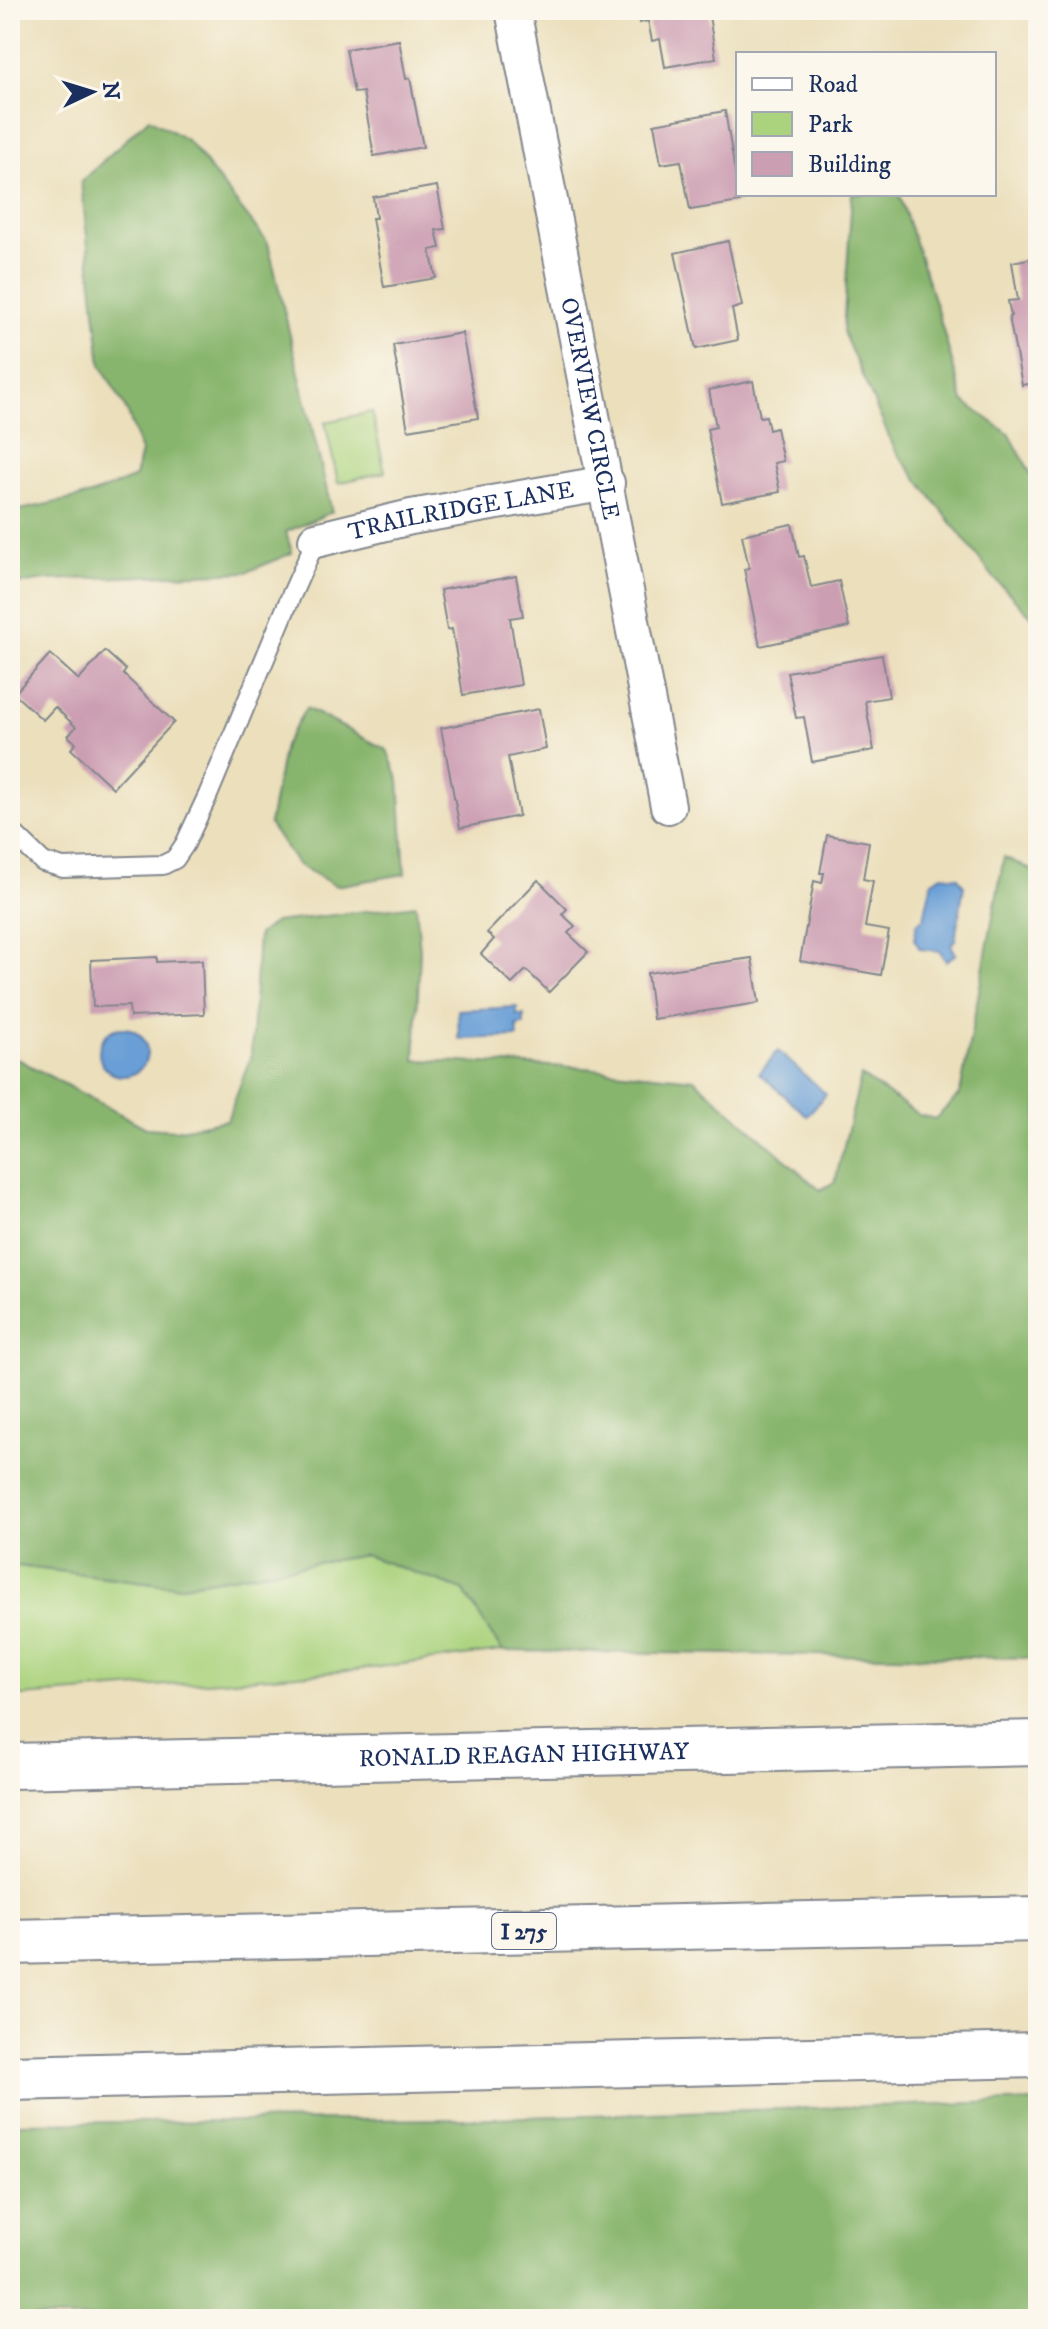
<svg xmlns="http://www.w3.org/2000/svg" width="1048" height="2329" font-family="'IM FELL DW Pica',serif">
  <style>
    .green { fill: #abd37e; stroke: #63816e; stroke-width: 2 }
    .forest { fill: #88b56d; stroke: #527266; stroke-width: 2 }
    .water { fill: #699fd6; stroke: #42679a; stroke-width: 2 }
    .building { fill: #cc9eb2 }
    .lines { fill: none; stroke-linecap: round; stroke-linejoin: round }
    .lane-casing { stroke: #83878d; stroke-width: 22 }
    .street-casing { stroke: #83878d; stroke-width: 38 }
    .highway-casing { stroke: #83878d; stroke-width: 48 }
    .lane { stroke: #fff; stroke-width: 18 }
    .street { stroke: #fff; stroke-width: 34 }
    .highway { stroke: #fff; stroke-width: 44 }
    .labels { text-anchor: middle; stroke-width: 8; stroke-linejoin: round; paint-order: stroke }
    .shield { fill: #fbf7ec; stroke: #5e6b89; stroke-width: 2 }
    .shield-label { font-size: 22px; font-weight: bold; fill: #1b2f5e }
    .street-label { font-size: 24px; fill: #1b2f5e; stroke: #fbf7ec }
  </style>
  <rect width="100%" height="100%" fill="#fbf7ec"/>
  <filter id="ink" filterUnits="userSpaceOnUse"><feTurbulence type="fractalNoise" baseFrequency=".0125" numOctaves="2"/><feDisplacementMap in="SourceGraphic" scale="16" xChannelSelector="R" yChannelSelector="G"/><feConvolveMatrix kernelMatrix="1 2 1 2 8 2 1 2 1" color-interpolation-filters="sRGB"/></filter>
  <filter id="wash" filterUnits="userSpaceOnUse"><feTurbulence type="fractalNoise" baseFrequency=".006" numOctaves="4" result="noise"/><feDisplacementMap in="SourceGraphic" scale="32" xChannelSelector="R" yChannelSelector="G"/><feGaussianBlur stdDeviation="1.8" result="paint"/><feColorMatrix in="noise" values="0 0 0 0 0 0 0 0 0 0 0 0 0 0 0 0 0 1.4 0 .05"/><feComposite in="paint" operator="in"/></filter>
  <g filter="url(#wash)">
    <rect width="100%" height="100%" fill="#ebdfbc"/>
    <g class="green">
      <path d="M372,412L385,472L338,483L325,422Z"/>
      <path d="M365,1555L463,1590L502,1651L348,1671L10,1697V1565L177,1586Z"/>
    </g>
    <g class="forest">
      <path d="M149,118L188,141L268,243L332,512L286,532L292,553L247,572L47,580L10,585V512L91,495L135,477L141,452L128,413L101,365L81,182Z"/>
      <path d="M852,194H899L937,309L963,401L1010,435L1038,487V623L995,579L895,450L843,332Z"/>
      <path d="M306,708L387,750L399,780L405,874L336,886L297,864L269,824L284,745Z"/>
      <path d="M1004,857L1038,873V1658L502,1651L463,1590L365,1555L177,1586L10,1565V1055L146,1128L175,1130L227,1120L251,1056L258,935L275,922L416,905L420,951L415,1060L573,1067L694,1079L820,1190L835,1182L861,1076L919,1115L935,1119L960,1094Z"/>
      <path d="M1038,2101V2319L10,2318V2123L462,2119Z"/>
    </g>
    <g class="water">
      <path d="M942,875L958,877L964,886L955,940L951,945L956,954L946,961L939,951L920,949L914,939L917,923L924,918L932,881Z"/>
      <path d="M517,1007V1015H524V1025L517,1026L518,1037L459,1039L458,1010Z"/>
      <circle cx="123" cy="1052" r="24"/>
      <path d="M778,1051L826,1094L807,1116L759,1073Z"/>
    </g>
    <g id="blocks">
      <g class="building">
        <path d="M637,10H708L716,58L665,67L660,39L652,41L648,21L639,23Z"/>
        <path d="M399,40L406,79L410,78L423,147L374,156L363,92L354,93L346,49Z"/>
        <path d="M725,111L740,202L690,210L681,161L661,164L654,124Z"/>
        <path d="M437,186L445,229L436,230L440,248L430,250L436,278L384,287L372,218H376L373,197Z"/>
        <path d="M728,241L742,306L732,309L738,340L696,349L675,253Z"/>
        <path d="M1038,257V382L1022,385L1009,317L1011,316L1008,301L1018,300L1012,262Z"/>
        <path d="M462,333L478,418L408,430L393,345Z"/>
        <path d="M753,381L760,417L766,416L769,430L776,428L783,461L774,463L780,492L722,503L707,429L716,427L709,390Z"/>
        <path d="M10,403H15L14,482H10Z"/>
        <path d="M792,524L799,557L804,556L811,587L839,581L849,627L760,646L744,569L749,568L742,535Z"/>
        <path d="M516,576L523,616L510,618L521,685L463,695L452,629L447,630L440,590Z"/>
        <path d="M105,651L126,670L123,674L174,722L113,788L71,749L76,743L68,736L76,727L55,707L43,720L14,694L50,654L79,680Z"/>
        <path d="M882,655L889,697L865,701L874,750L812,762L804,717L796,718L787,672Z"/>
        <path d="M539,709L546,749L508,757L519,816L460,828L441,728Z"/>
        <path d="M827,835L869,842L863,879L873,881L865,927L889,931L881,975L800,961L814,881L822,883L824,873H820Z"/>
        <path d="M538,880L567,909L562,914L575,926L568,933L588,952L549,992L526,970L512,984L481,954L494,939L487,933Z"/>
        <path d="M157,957V962L202,960L204,1014L130,1017L129,1006L93,1007L91,960Z"/>
        <path d="M752,958L759,1003L653,1019L647,973Z"/>
      </g>
    </g>
  </g>
  <g filter="url(#ink)">
    <use href="#blocks" fill-opacity="0" stroke="#83878d" stroke-width="2"/>
    <g class="lines">
      <g class="lane-casing">
        <path id="lane" d="M10,830L43,862L63,868L163,865L175,859L185,844L208,795L291,596L316,540"/>
      </g>
      <g class="street-casing">
        <g id="street">
          <path id="s1" d="M513,10L668,806"/>
          <path id="s2" d="M316,540L411,517L607,483"/>
        </g>
      </g>
      <g class="highway-casing">
        <g id="highway">
          <path id="s3" d="M10,1766L1038,1743"/>
          <path d="M10,1942L1038,1919"/>
          <path d="M10,2078L1038,2055"/>
        </g>
      </g>
      <use href="#lane" class="lane"/>
      <use href="#street" class="street"/>
      <use href="#highway" class="highway"/>
    </g>
  </g>
  <g class="labels">
    <rect class="shield" x="492" y="1913" width="64" height="36" rx="6"/>
    <g class="shield-label">
      <text x="524" y="1939">I 275</text>
    </g>
    <g class="street-label">
      <text dy="8" stroke="none"><textPath href="#s1" startOffset="406">OVERVIEW CIRCLE</textPath></text>
      <text dy="8" stroke="none"><textPath href="#s2" startOffset="148">TRAILRIDGE LANE</textPath></text>
      <text dy="8" stroke="none"><textPath href="#s3" startOffset="514">RONALD REAGAN HIGHWAY</textPath></text>
    </g>
  </g>
  <rect width="1048" height="2329" fill="none" stroke="#fbf7ec" stroke-width="40"/>
  <rect x="736" y="52" width="260" height="144" fill="#fbf7ec" stroke="#a1a7b3" stroke-width="2"/>
  <rect x="752" y="78" width="40" height="12" fill="#ffffff" stroke="#a1a7b3" stroke-width="2"/>
  <text x="808" y="92" font-size="24" fill="#1b2f5e">Road</text>
  <rect x="752" y="112" width="40" height="24" fill="#abd37e" stroke="#a1a7b3" stroke-width="2"/>
  <text x="808" y="132" font-size="24" fill="#1b2f5e">Park</text>
  <rect x="752" y="152" width="40" height="24" fill="#cc9eb2" stroke="#a1a7b3" stroke-width="2"/>
  <text x="808" y="172" font-size="24" fill="#1b2f5e">Building</text>
  <g transform="translate(92 92) rotate(86)" stroke="#fbf7ec" stroke-width="6" paint-order="stroke">
  <path d="M0-6L14 30L0 20L-14 30Z" fill="#1b2f5e"/>
  <text y="-12" font-size="22" font-weight="bold" text-anchor="middle" fill="#1b2f5e">N</text>
  </g>
</svg>
